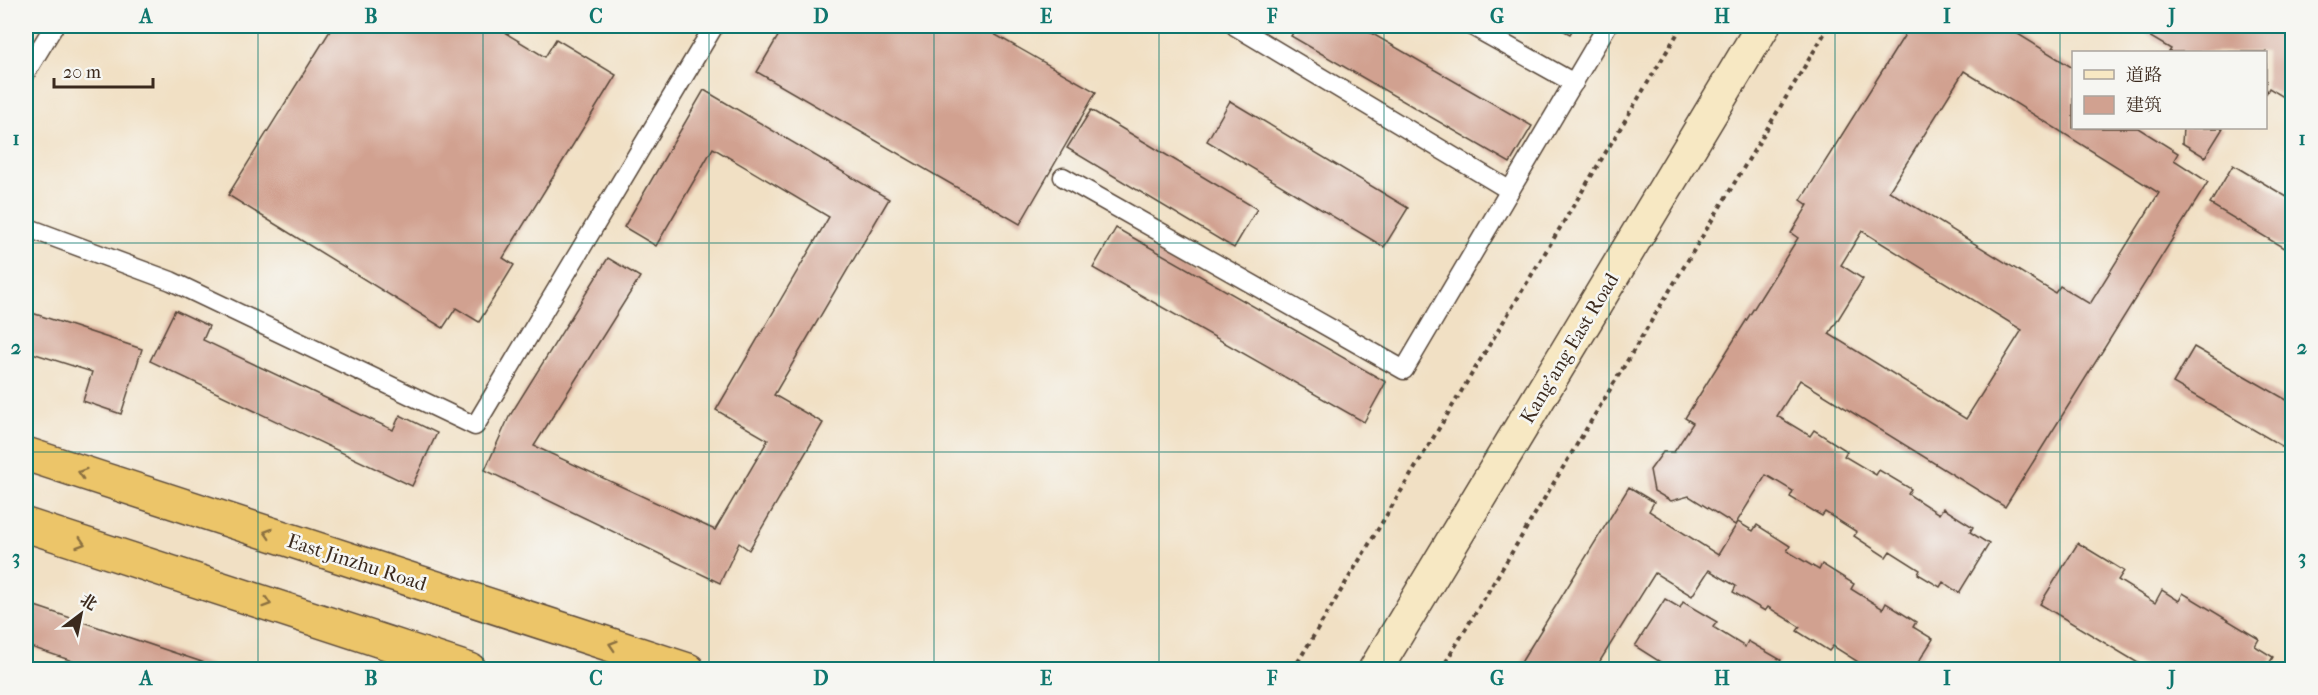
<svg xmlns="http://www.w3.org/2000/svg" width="2318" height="695" font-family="'IM FELL French Canon','Noto Serif SC',serif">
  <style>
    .building { fill: #d1a190; fill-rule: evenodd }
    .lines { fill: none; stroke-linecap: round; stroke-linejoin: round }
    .service-casing { stroke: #564537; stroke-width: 21 }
    .secondary-casing { stroke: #564537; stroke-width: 36 }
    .trunk-casing { stroke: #564537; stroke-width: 36 }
    .path { stroke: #564537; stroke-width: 4; stroke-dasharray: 4.5 4.5; stroke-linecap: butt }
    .service { stroke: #fff; stroke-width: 18 }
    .secondary { stroke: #f7e8c3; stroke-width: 33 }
    .trunk { stroke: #ecc569; stroke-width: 33 }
    .oneway { stroke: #8b7040 }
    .grid { fill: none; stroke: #0f766e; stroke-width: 1.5; stroke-opacity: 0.55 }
    .labels { text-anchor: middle; stroke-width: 5; stroke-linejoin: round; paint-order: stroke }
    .street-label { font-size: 20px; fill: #3b2a1e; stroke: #f6f6f2 }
    .neatline { fill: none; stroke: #0f766e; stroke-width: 2 }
    .grid-label { font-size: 20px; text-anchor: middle; font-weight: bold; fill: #0f766e }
  </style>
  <rect width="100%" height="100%" fill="#f6f6f2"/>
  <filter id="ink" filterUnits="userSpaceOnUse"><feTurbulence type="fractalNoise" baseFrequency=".0167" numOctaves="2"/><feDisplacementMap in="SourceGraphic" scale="12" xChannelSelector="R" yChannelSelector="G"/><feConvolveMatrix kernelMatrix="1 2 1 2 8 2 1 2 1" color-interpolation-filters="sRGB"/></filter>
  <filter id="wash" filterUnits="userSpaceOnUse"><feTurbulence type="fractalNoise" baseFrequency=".008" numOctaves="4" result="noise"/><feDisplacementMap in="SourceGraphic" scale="24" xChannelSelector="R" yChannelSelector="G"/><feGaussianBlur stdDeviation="1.35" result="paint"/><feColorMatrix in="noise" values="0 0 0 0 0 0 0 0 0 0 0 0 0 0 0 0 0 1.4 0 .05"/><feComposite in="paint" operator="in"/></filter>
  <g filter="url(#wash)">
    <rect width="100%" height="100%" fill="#f1e0c4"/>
    <g id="blocks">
      <g class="building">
        <path d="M333,26H494L545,57L556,39L616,75L503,258L514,265L479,322L456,308L443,328L228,195Z"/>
        <path d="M784,26H980L1096,92L1020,224L757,72Z"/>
        <path d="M1297,26H1359L1532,126L1510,163L1291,36Z"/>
        <path d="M1555,26H1575L1570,34Z"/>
        <path d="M1902,26H2005L2073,68V128H2138L2178,153L2174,160L2208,182L2005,507L1800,380L1777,416L1810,436L1814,430L1847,451L1844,456L1876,475L1879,470L1911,489L1908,494L1939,514L1943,508L1973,527L1970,532L1989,544L1959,593L1943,582L1940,587L1918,574L1920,570L1890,551L1886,557L1854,536L1857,532L1825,512L1822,516L1790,497L1793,491L1766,475L1735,525L1689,496L1671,501L1654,491L1650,470L1663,452H1674L1693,423L1685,418L1798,238L1791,233L1808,205L1801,200L1904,36ZM1964,71L2159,193L2090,304L2060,286L2055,293L1889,191ZM1862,231L2022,330L1966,419L1829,334L1863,279L1841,265Z"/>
        <path d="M2132,26H2281L2287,29L2292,26V102L2269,88L2266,94V52H2169L2171,49Z"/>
        <path d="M704,90L889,199L774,395L823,423L749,550L739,543L720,583L485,470L509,417L608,258L640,277L534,446L715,530L768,440L716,410L829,217L713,148L656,246L624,227Z"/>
        <path d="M1230,101L1408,208L1384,247L1207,141Z"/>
        <path d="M1091,110L1257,209L1234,248L1067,148Z"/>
        <path d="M2183,128H2223L2205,157L2182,143Z"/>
        <path d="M2233,165L2292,200V253L2210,204Z"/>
        <path d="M1116,228L1386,382L1364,422L1093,268Z"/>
        <path d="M175,310L209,326L203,340L393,430L400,415L437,433L412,486L150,361Z"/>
        <path d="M26,311L142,349L121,414L83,401L92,372L26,351Z"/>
        <path d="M2194,347L2292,403V452L2173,383Z"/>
        <path d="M1629,487L1654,502L1649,511L1718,555L1738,522L1753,531L1757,525L1790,546L1787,551L1819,570L1822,564L1854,584L1851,589L1883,609L1886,603L1916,622L1913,627L1933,639L1914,669H1861L1863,665L1833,646L1829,651L1797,631L1800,627L1768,607L1765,611L1733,592L1736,586L1709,570L1692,596L1655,573L1595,669H1517Z"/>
        <path d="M2078,543L2124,571L2118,580L2155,603L2162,590L2179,601L2183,593L2259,639L2255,646L2273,657L2267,667L2271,669H2148L2040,604Z"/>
        <path d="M1665,599L1680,608L1683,602L1717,622L1713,627L1745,647L1748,641L1781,660L1777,666L1784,669H1661L1662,663L1635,646Z"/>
        <path d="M26,603L223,669H96L31,647L26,630Z"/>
      </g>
    </g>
  </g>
  <g filter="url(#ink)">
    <use href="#blocks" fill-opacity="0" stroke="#564537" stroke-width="1.5"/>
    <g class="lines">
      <g class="service-casing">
        <g id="service">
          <path d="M1235,26L1509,190"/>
          <path d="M1472,26L1574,83"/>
          <path d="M26,72L54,26"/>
          <path d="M1063,177L1404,370L1607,26"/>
          <path d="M26,227L171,281L475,426L714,26"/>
        </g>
      </g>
      <g class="secondary-casing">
        <path id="secondary" d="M1375,670L1763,26"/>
      </g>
      <g class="trunk-casing">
        <g id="trunk">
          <path d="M26,454L688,670"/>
          <path d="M26,525L470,670"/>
        </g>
      </g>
      <g class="path">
        <path d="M1293,670L1682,26"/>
        <path d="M1441,670L1829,26"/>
      </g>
      <use href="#service" class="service"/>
      <use href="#secondary" class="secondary"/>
      <use href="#trunk" class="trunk"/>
    </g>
    <defs><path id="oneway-chevron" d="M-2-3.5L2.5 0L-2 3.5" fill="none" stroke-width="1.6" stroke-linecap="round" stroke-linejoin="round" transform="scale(1.5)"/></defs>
    <g class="oneway">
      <use href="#oneway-chevron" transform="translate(82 473) rotate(-162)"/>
      <use href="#oneway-chevron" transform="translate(268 533) rotate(-162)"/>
      <use href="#oneway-chevron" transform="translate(81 543) rotate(18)"/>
      <use href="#oneway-chevron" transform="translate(267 603) rotate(18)"/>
      <use href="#oneway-chevron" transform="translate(613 645) rotate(-162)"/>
    </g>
  </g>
  <path class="grid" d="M258,26V670M483,26V670M709,26V670M934,26V670M1159,26V670M1384,26V670M1609,26V670M1835,26V670M2060,26V670M26,243H2292M26,452H2292"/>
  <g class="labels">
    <g class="street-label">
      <text transform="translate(1569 348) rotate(-59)" y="7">Kang'ang East Road</text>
      <text transform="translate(357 562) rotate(18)" y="7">East Jinzhu Road</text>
    </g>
  </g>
  <rect width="2318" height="695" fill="none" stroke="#f6f6f2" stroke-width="66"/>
  <rect x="2072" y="51" width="195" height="78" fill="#f6f6f2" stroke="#aba49d" stroke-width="1.5"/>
  <rect x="2084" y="70" width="30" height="9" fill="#f7e8c3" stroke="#aba49d" stroke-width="1.5"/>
  <text x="2126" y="81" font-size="18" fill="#3b2a1e">道路</text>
  <rect x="2084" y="96" width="30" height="18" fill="#d1a190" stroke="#aba49d" stroke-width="1.5"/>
  <text x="2126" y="111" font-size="18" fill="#3b2a1e">建筑</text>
  <g transform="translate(81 614) rotate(32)" stroke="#f6f6f2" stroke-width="4.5" paint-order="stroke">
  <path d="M0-4.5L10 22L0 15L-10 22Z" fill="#3b2a1e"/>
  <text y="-9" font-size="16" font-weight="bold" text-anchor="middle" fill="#3b2a1e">北</text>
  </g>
  <path d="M54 78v9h99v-9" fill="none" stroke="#3b2a1e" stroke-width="3"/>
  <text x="63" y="78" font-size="18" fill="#3b2a1e" stroke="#f6f6f2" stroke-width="4.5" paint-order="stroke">20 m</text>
  <rect x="33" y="33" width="2252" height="629" class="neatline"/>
  <g class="grid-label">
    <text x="146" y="23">A</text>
    <text x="371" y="23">B</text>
    <text x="596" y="23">C</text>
    <text x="821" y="23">D</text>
    <text x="1046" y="23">E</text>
    <text x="1272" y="23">F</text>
    <text x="1497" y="23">G</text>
    <text x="1722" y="23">H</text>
    <text x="1947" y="23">I</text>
    <text x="2172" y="23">J</text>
    <text x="16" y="145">1</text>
    <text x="2302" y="145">1</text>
    <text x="16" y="354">2</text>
    <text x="2302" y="354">2</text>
    <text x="16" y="564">3</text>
    <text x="2302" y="564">3</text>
    <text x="146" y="685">A</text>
    <text x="371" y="685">B</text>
    <text x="596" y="685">C</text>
    <text x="821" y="685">D</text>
    <text x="1046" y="685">E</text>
    <text x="1272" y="685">F</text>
    <text x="1497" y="685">G</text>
    <text x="1722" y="685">H</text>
    <text x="1947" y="685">I</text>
    <text x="2172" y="685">J</text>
  </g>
</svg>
